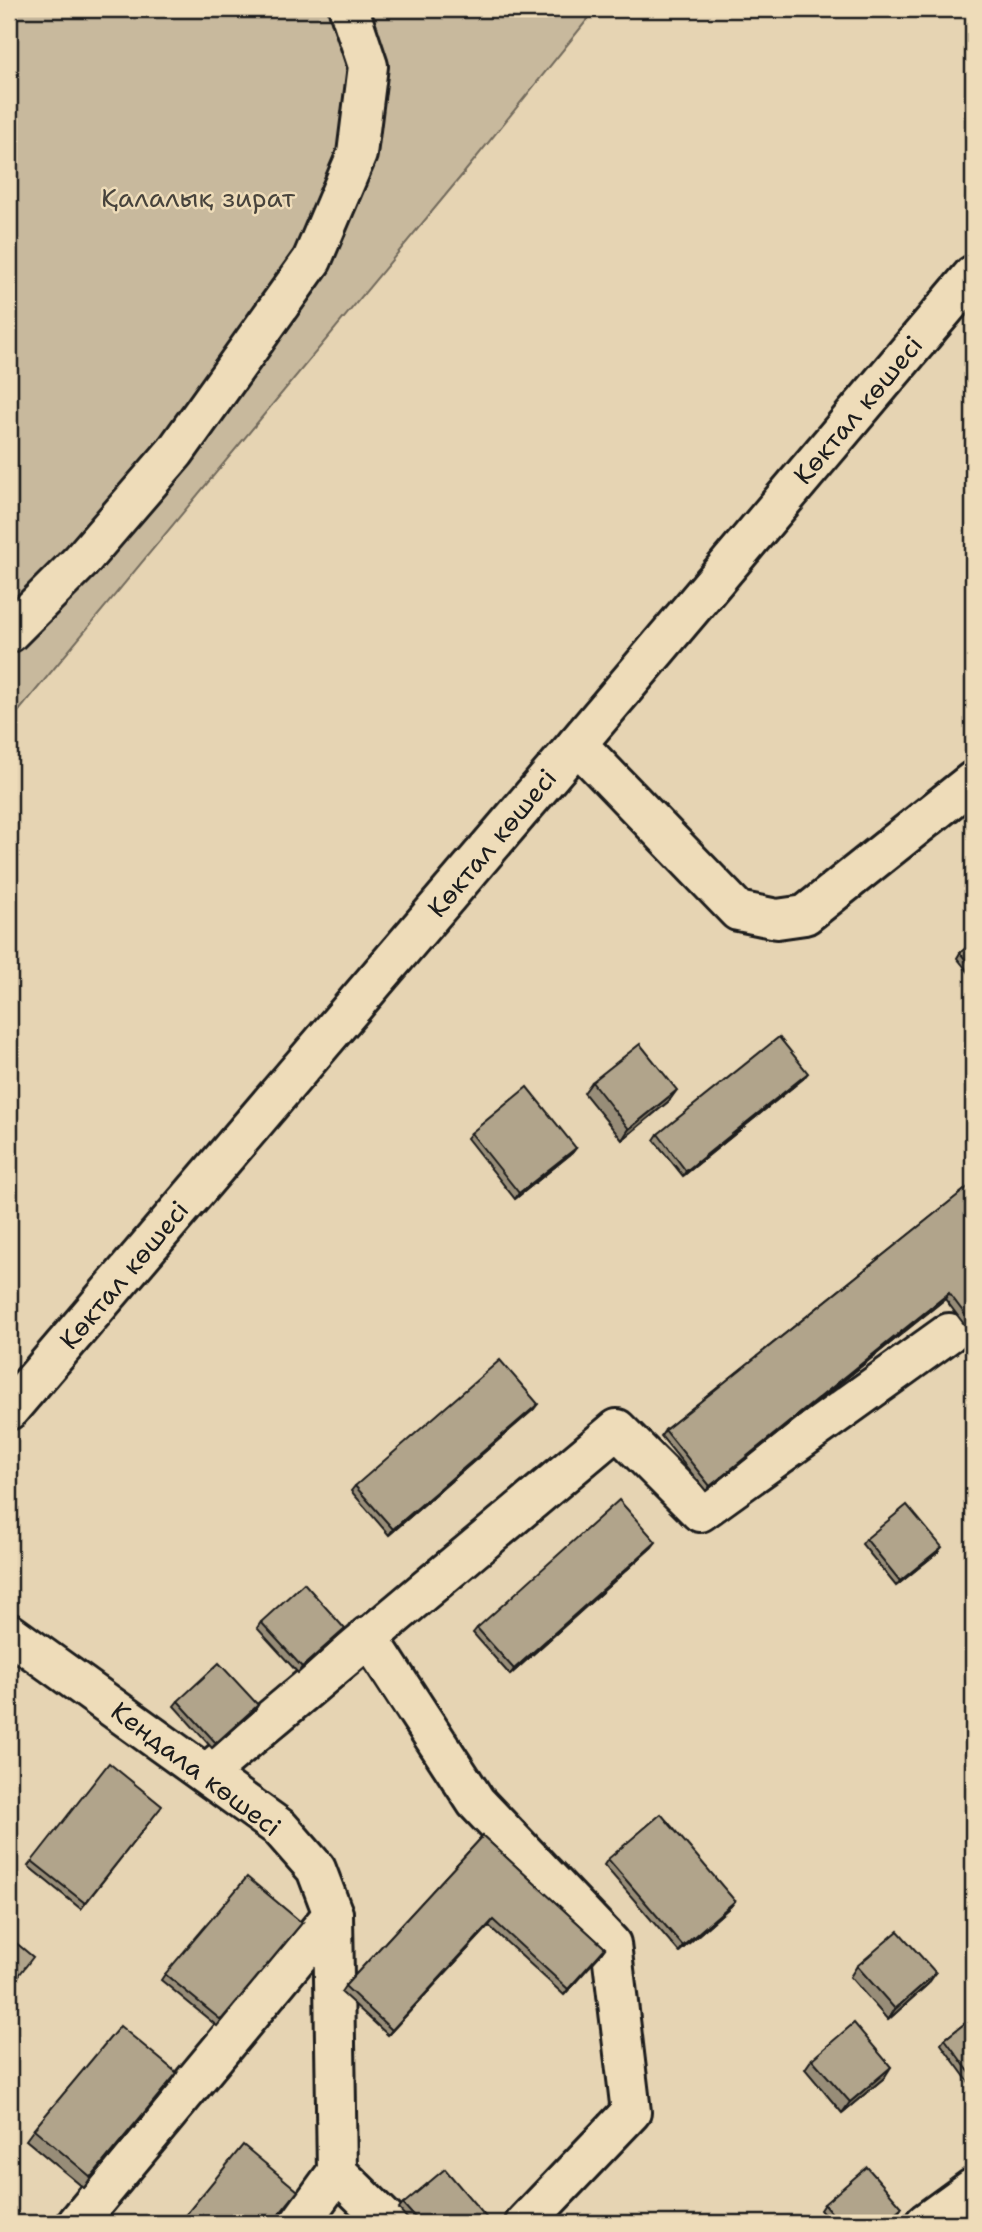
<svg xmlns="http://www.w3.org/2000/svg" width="982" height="2232" font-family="'Shantell Sans',sans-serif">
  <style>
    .green { fill: #c8b99d; stroke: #726a5c; stroke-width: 2 }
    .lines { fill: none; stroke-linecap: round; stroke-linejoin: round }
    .minor-casing { stroke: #1c1c1c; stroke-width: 44 }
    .minor { stroke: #eedcb9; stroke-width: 38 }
    .wall { fill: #988d78; stroke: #1c1c1c; stroke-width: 2 }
    .shaded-wall { fill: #7c7361; stroke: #1c1c1c; stroke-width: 2 }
    .building { fill: #b1a48b; stroke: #1c1c1c; stroke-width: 2 }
    .labels { text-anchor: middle; stroke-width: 5; stroke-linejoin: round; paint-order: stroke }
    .park-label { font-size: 26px; fill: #47433c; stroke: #eedcb9 }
    .street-label { font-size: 26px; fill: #1c1c1c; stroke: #eedcb9 }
  </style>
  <rect width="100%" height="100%" fill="#e6d4b3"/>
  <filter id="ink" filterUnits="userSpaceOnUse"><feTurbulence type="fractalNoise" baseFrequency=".0143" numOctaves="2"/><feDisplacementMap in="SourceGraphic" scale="14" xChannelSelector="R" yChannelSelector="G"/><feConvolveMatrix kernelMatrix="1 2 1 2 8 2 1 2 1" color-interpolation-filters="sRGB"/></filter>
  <g filter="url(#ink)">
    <path class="green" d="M9,9H596L463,174L9,723Z"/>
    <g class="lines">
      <g class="minor-casing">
        <g id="minor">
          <path d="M9,633L81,561L175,452L312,260L357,154L368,66L349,9"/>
          <path d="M577,744L738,911L777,919L805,915L973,781"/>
          <path d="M9,1410L577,744L973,275"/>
          <path d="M9,1633L280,1828L316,1869L333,1914L337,2172L300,2223"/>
          <path d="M368,1636L476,1802L611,1944L631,2112L525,2223"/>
          <path d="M206,1774L617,1429L700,1512L949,1333"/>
          <path d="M337,2172L389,2223"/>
          <path d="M77,2223L333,1914"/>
          <path d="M925,2223L973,2188"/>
        </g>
      </g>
      <use href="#minor" class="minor"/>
    </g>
    <g class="wall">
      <path d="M973,942V978L957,958L960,953Z"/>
      <path d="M804,1078L683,1176L654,1140L658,1134Z"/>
      <path d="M592,1082L669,1101L622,1140L584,1093Z"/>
      <path d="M471,1133L576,1148L572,1153L515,1199L467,1138Z"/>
      <path d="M973,1183V1336L945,1299L706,1491L661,1436L665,1430Z"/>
      <path d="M534,1409L389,1535L351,1491L355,1486Z"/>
      <path d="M866,1539L938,1552L896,1586L862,1544Z"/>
      <path d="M652,1547L510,1675L473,1633L477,1628Z"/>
      <path d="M261,1622L341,1634L298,1673L257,1628Z"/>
      <path d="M178,1701L258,1705L254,1711L212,1748L174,1706Z"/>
      <path d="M158,1811L81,1909L28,1866L32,1861Z"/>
      <path d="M483,1836L605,1948L564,1995L489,1926L388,2035L341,1992L345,1986Z"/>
      <path d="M608,1859L735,1901L731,1906L679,1952L604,1865Z"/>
      <path d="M302,1923L217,2026L161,1980L165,1974Z"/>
      <path d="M857,1966L928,1984L888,2020L850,1977Z"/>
      <path d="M973,2017V2088L941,2044L945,2039Z"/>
      <path d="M812,2059L884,2078L842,2113L805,2069Z"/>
      <path d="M177,2073L170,2084L84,2188L26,2140L34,2129Z"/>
      <path d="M403,2204L491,2223H411L399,2209Z"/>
      <path d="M824,2204L902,2207L898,2213L885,2223H831L820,2210Z"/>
    </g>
    <g class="shaded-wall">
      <path d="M808,1073L804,1078L683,1176L686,1171Z"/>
      <path d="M677,1090L669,1101L622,1140L629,1129Z"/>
      <path d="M576,1148L572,1153L515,1199L519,1193Z"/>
      <path d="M949,1293L945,1299L706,1491L710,1486Z"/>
      <path d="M538,1404L534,1409L389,1535L393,1529Z"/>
      <path d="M656,1542L652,1547L510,1675L514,1669Z"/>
      <path d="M942,1547L938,1552L896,1586L900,1581Z"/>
      <path d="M345,1629L341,1634L298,1673L302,1667Z"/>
      <path d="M258,1705L254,1711L212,1748L216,1743Z"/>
      <path d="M735,1901L731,1906L679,1952L683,1946Z"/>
      <path d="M493,1920L489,1926L388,2035L392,2030Z"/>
      <path d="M605,1948L601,1954L564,1995L568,1989Z"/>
      <path d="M936,1973L928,1984L888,2020L895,2009Z"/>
      <path d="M891,2067L884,2078L842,2113L850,2102Z"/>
      <path d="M177,2073L170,2084L84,2188L91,2177Z"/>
      <path d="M902,2207L898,2213L885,2223H883Z"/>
    </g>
    <g class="building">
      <path d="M973,942V968L960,953Z"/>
      <path d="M779,1037L808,1073L686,1171L658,1134Z"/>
      <path d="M640,1044L677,1090L629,1129L592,1082Z"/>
      <path d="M527,1087L576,1148L519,1193L471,1133Z"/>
      <path d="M973,1183V1325L949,1293L710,1486L665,1430Z"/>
      <path d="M500,1360L538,1404L393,1529L355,1486Z"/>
      <path d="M619,1500L656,1542L514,1669L477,1628Z"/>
      <path d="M907,1505L942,1547L900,1581L866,1539Z"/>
      <path d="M304,1583L345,1629L302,1667L261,1622Z"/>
      <path d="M219,1663L258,1705L216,1743L178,1701Z"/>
      <path d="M109,1763L162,1806L85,1903L32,1861Z"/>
      <path d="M661,1814L735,1901L683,1946L608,1859Z"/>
      <path d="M483,1836L605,1948L568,1989L493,1920L392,2030L345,1986Z"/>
      <path d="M247,1877L302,1923L221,2020L165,1974Z"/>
      <path d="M898,1931L936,1973L895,2009L857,1966Z"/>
      <path d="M9,1937L33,1957L9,1988Z"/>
      <path d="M973,2017V2077L945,2039Z"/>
      <path d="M854,2023L891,2067L850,2102L812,2059Z"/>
      <path d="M120,2026L177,2073L91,2177L34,2129Z"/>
      <path d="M243,2145L298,2191L272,2223H179Z"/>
      <path d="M867,2167L902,2207L883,2223H840L824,2204Z"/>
      <path d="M445,2169L491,2223H420L403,2204Z"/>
    </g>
  </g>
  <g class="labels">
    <g class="park-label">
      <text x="198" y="207">Қалалық зират</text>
    </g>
    <g class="street-label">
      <text transform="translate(858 410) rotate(-50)" y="9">Көктал көшесі</text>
      <text transform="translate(492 843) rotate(-50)" y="9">Көктал көшесі</text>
      <text transform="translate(124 1275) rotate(-50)" y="9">Көктал көшесі</text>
      <text transform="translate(196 1769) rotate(37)" y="9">Кендала көшесі</text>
    </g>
  </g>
  <rect width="982" height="2232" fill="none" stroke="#eedcb9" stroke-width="35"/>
  <rect x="18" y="18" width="947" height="2197" fill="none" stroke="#1c1c1c" stroke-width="2.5" filter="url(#ink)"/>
</svg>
